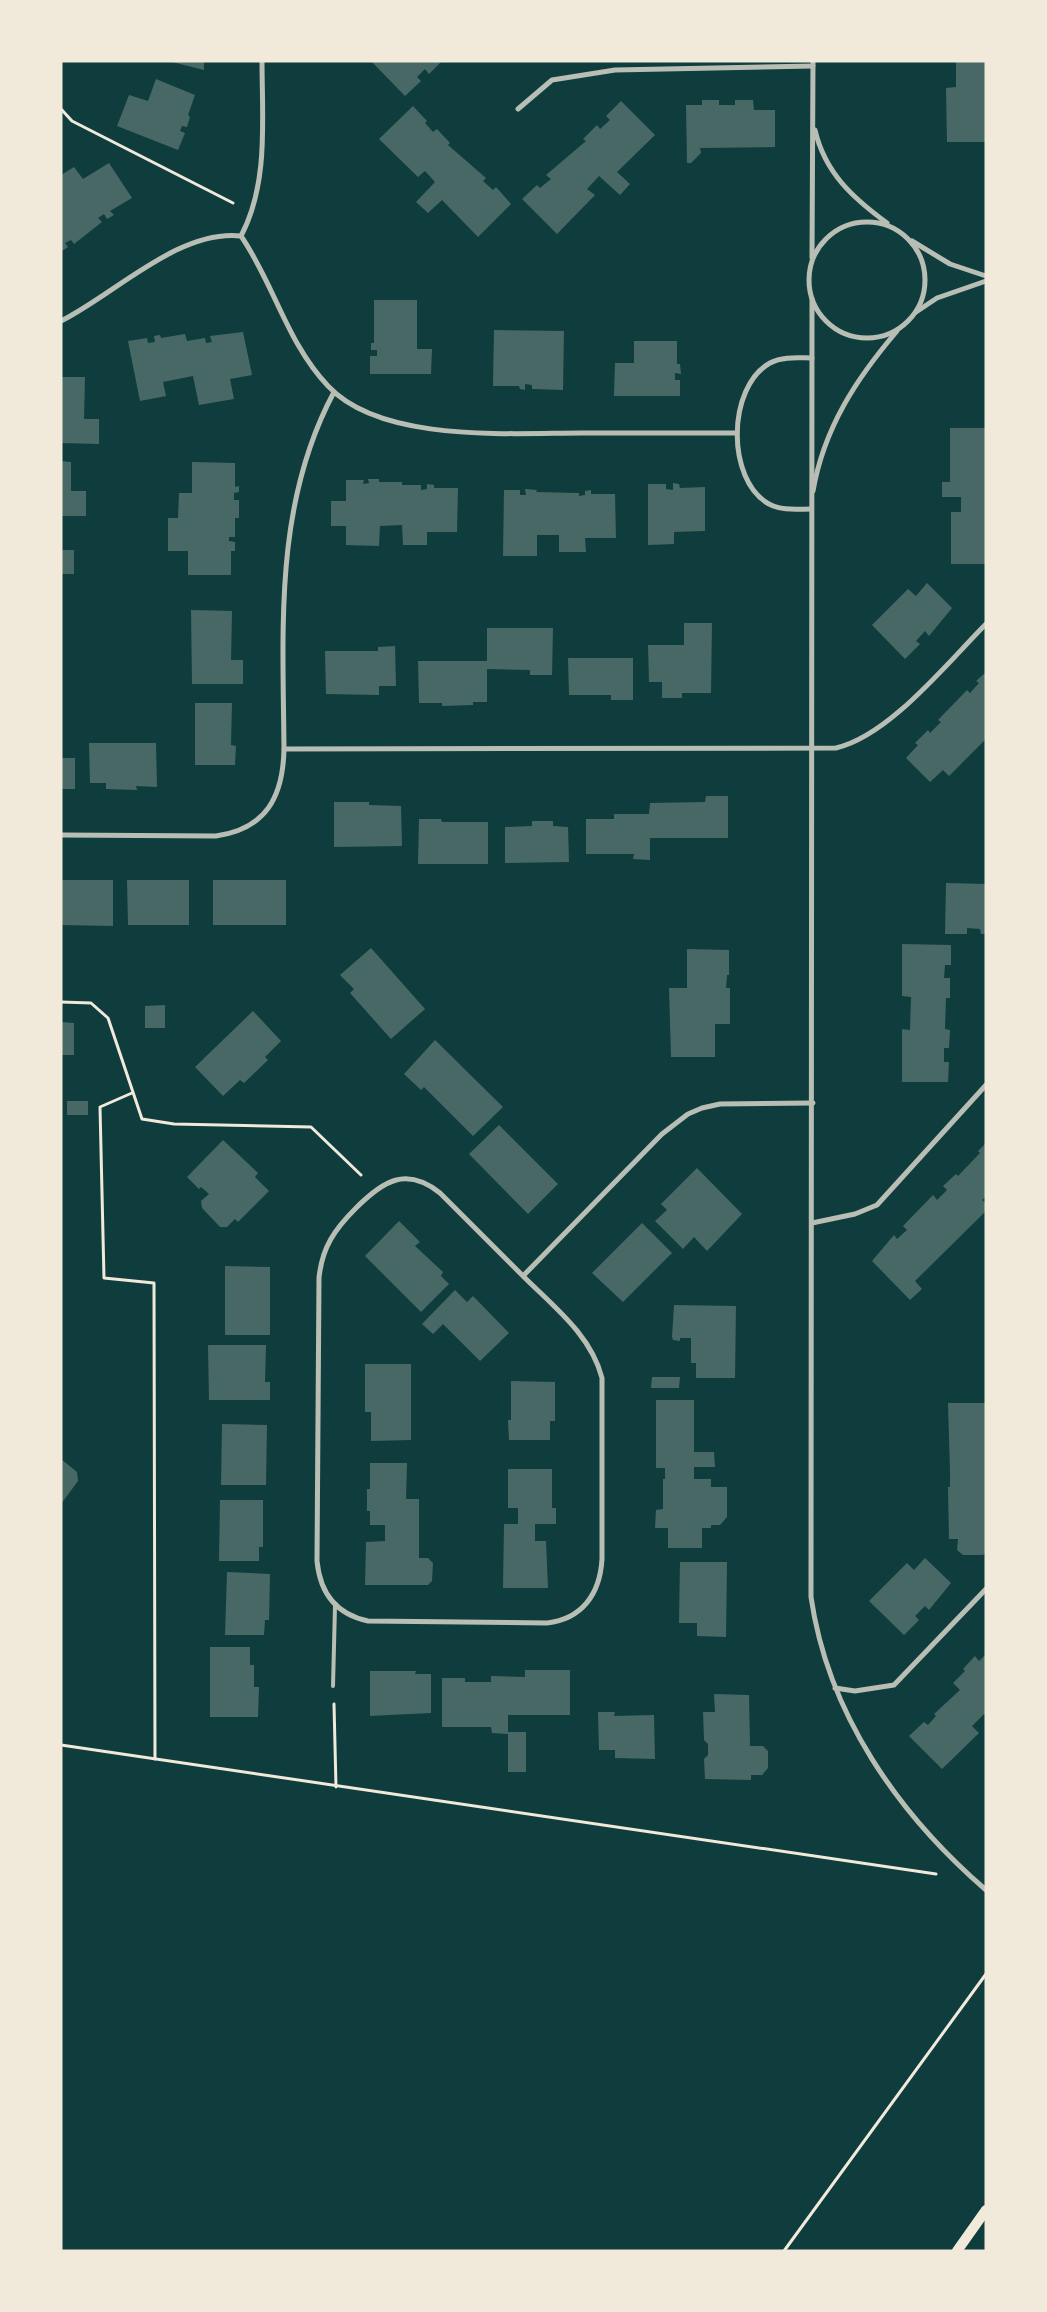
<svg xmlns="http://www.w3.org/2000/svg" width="1047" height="2312" font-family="Spectral,serif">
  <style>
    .building { fill: #486865 }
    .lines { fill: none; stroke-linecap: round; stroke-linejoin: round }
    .path { stroke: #f1e9da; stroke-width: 3 }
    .service { stroke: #b8beb3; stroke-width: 4 }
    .minor { stroke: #b8beb3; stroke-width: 5 }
    .secondary { stroke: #f1e9da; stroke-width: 10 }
  </style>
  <rect width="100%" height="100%" fill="#0f3d3e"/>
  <g class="building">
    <path d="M172,61H204V70L172,62Z"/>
    <path d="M371,61H442L429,74L425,69L417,77L421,81L405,96Z"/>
    <path d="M956,61H986V142H947L946,88L956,87Z"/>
    <path d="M156,79L195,95L188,115L190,117L187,127L182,126L180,131L185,133L178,150L117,126L129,95L148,101Z"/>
    <path d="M702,100H719V105H735V100H753L754,110H775V147L700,148L701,153L691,163H687L686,105H702Z"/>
    <path d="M621,101L655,135L617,172L630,184L620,195L599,176L587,189L595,195L557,234L522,199L537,185L540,188L551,179L546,175L586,141L583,139L597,125L600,129L610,120L606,116Z"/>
    <path d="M413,106L427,121L425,123L433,132L437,129L450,143L448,145L486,178L483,181L493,190L496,187L511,204L478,237L442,200L428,213L416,202L435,182L425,171L418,177L379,139Z"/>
    <path d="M109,163L132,198L110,211L114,215L107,219L104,214L98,218L102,222L74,244L71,240L65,243L68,247L62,251L61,175L74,167L83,179Z"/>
    <path d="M374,300H417V349H432L431,374H370V356H377V350H371V343H374Z"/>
    <path d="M494,330L564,331L563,390L532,389V385L525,384V390L520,389L519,386H493Z"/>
    <path d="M243,332L252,375L230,379L234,399L199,405L193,376L163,382L166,396L140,401L128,341L147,338L148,343L155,342L154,336L160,335L161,338L185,334L187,341L205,338L206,343L212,342L210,336Z"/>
    <path d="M634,341H677V364H680L681,374L675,373V380H680V396H614L615,363H634Z"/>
    <path d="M61,377H85L84,419H99V444L61,443Z"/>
    <path d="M950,428H986V564H951V512H961V497H942V482H950Z"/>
    <path d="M61,461L71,462V491H86V516H61Z"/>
    <path d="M192,462L235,463V487L239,486V492L234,493V500H239V518H235V537H229V541L235,542V551H231V575H188V551H168V518H178L179,493H192Z"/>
    <path d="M368,479H379V482H402V485H421V490L427,489V484L434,485V488H458L457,532H427V545H403L402,525L380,526L379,546L346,545V526H331V501H346V480H364L363,484L369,483Z"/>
    <path d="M673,483L679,484L680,488L705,487V531L674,532V544L648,545V484H666V489L673,490Z"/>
    <path d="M525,489L537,490L536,492L579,493V496L585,495V491L591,490V494H615L616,538H585L586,552H559V535H537V556H503L504,490H520V495H526Z"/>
    <rect x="61" y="550" width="13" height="24"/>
    <path d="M927,583L952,608L929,636L925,631L916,641L920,644L905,659L872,625L908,589L916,596Z"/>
    <path d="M191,610L232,611L231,660H243V684H192Z"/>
    <path d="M684,623H712L711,693H682V698H662V682H649L648,645H684Z"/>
    <path d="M487,628H553L552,675H530V670L487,669V702H473V705L442,706V703H419L418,661H487Z"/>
    <path d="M395,646L396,686H379V695L326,694L325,651H378V647Z"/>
    <path d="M568,658H633V700H611V695H569Z"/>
    <path d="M986,672V739L949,776L943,770L930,782L906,758L918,745L915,743L928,730L930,733L941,722L938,720L967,690L970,693L979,683L976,681Z"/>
    <path d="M195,703H232L231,745L236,746L235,765H195Z"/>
    <path d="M89,743H156L157,787L136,786L137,790L106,789V783H90Z"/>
    <rect x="61" y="758" width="14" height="31"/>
    <path d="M706,796H728V838H650V860L633,859L634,854H586V819H614V814H649L650,803L705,802Z"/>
    <path d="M334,802H369V805L401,806L402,846L334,847Z"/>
    <path d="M419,819H441L442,822H488V864H418Z"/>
    <path d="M532,821H553V826L568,827L569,862L505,863V827L532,826Z"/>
    <path d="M61,880H113V926L61,925Z"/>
    <path d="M127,880H189V925H128Z"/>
    <rect x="213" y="880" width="73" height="45"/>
    <path d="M946,883L986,884V934H981L980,929L967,928V934H945Z"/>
    <path d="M902,944L951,945V965H945L944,978H950V998H946L945,1029L950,1030L949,1048H944V1062H949L948,1082H902V1029L910,1030L911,997L902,996Z"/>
    <path d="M371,948L425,1009L391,1039L350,993L354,989L340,975Z"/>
    <path d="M687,949L729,950V975H727L726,988H730V1024H715V1057H671L669,988H687Z"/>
    <path d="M165,1005V1028H145V1006Z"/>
    <path d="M253,1011L281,1041L265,1057L268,1060L244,1083L240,1080L223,1096L195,1067Z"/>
    <path d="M61,1022L74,1023V1055H61Z"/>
    <path d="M435,1040L503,1107L473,1136L424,1087L421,1090L404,1074Z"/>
    <rect x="67" y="1101" width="21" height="14"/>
    <path d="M499,1125L558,1184L528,1214L469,1154Z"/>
    <path d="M223,1140L258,1173L255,1177L269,1191L238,1222L235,1219L227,1227H220L202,1208L201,1201L209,1194L201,1187L199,1189L187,1177Z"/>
    <path d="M986,1143V1197L982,1200L986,1203V1211L915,1281L922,1289L910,1300L872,1261L894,1235L897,1239L907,1230L903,1226L933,1195L937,1200L947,1190L943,1186L956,1174L958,1176L980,1153L978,1151Z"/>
    <path d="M697,1168L742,1214L707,1251L694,1237L683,1249L655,1221L667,1210L661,1204Z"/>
    <path d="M399,1221L420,1242L415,1246L443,1272L441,1276L449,1284L421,1312L365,1256Z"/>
    <path d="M642,1223L672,1253L623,1302L592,1273Z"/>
    <path d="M225,1266L270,1267V1335H225Z"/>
    <path d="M455,1290L467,1302L473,1296L509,1333L480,1361L443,1324L433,1334L422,1324Z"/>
    <path d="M674,1305L736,1306L735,1378H696V1363H691V1338H680V1341L673,1340L672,1337Z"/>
    <path d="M208,1345H266L265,1382H270V1400H209Z"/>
    <path d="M365,1364H411V1440L371,1441V1412H365Z"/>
    <path d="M652,1377H680L679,1388H651Z"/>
    <path d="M511,1381L555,1382V1421H550V1440H509L508,1420H511Z"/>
    <path d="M656,1400H694V1452H714L715,1467H694V1479H711V1487H727V1517L720,1525H711V1528H702V1548H668V1528H655L656,1510L663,1509V1479H665V1468H656Z"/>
    <path d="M948,1403H986V1552L983,1555H963L957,1550L958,1539H949L948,1487H950V1472Z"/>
    <path d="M222,1424L267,1425L266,1485H221Z"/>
    <path d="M61,1459L77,1472L78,1481L61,1504Z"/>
    <path d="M370,1463H407L406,1499H419V1558H428L433,1563L432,1581L428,1585H365L366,1542L385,1541V1525H370V1511H367V1489H370Z"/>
    <path d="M508,1469H552V1508H556V1524H535V1541H546L548,1588H503L504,1524H518V1508H508Z"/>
    <path d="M220,1500H263V1547H259V1561H219Z"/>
    <path d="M925,1558L951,1583L929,1610L925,1606L915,1616L919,1620L904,1635L869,1601L907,1563L914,1570Z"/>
    <path d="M680,1562H727L726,1637L697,1636V1623H679Z"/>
    <path d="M227,1572L270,1574L269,1620H265L264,1635H225Z"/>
    <path d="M210,1647H250V1665H254V1687H259L258,1717H210Z"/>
    <path d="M986,1654V1716L984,1714L972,1726L979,1733L942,1769L909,1736L924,1722L928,1725L936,1716L934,1714L960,1690L953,1683L965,1671L963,1669L975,1656L979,1661Z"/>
    <path d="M525,1670H570V1715H508V1732H526V1772H508V1734L492,1733L491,1727H442V1678H465V1682H491V1676L525,1677Z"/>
    <path d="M370,1671H416L415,1674H431V1713L370,1716Z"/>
    <path d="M714,1694L749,1695L750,1746H763L768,1751V1768L762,1775H751V1780L705,1779L704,1759L708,1755V1744L704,1740L703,1712H715Z"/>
    <path d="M598,1712H615L614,1716L654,1715L655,1759L615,1758V1750H599Z"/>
  </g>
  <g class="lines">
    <g class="path">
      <path d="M61,109L72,121L233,203"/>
      <path d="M61,1002L91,1003L108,1018L142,1119L174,1124L311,1127L361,1175"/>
      <path d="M132,1093L100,1107L104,1278L154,1283L155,1759"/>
      <path d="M334,1704L336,1787"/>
      <path d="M61,1745L936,1874"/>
      <path d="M784,2251L986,1974"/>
    </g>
    <path class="service" d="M333,1686L335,1606"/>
    <g class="minor">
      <path d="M518,109L552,80L615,70L813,66"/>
      <path d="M815,130C825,173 853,198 887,223"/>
      <circle cx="867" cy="280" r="58"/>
      <path d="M241,236C274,284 287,343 328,386C381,443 510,433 582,433C634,433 686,433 737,433"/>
      <path d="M912,241L950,264L986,276"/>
      <path d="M812,258L813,61"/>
      <path d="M812,299L811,1597C828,1714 898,1814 986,1890"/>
      <path d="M916,312L937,298L986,281"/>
      <path d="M61,321C115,294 179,229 241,236C269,183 262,119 262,61"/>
      <path d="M813,491C824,428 856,379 897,331"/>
      <path d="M811,509C797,509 782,511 769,504C726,480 727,387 770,363C783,356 799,358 812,358"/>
      <path d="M284,749C283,627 274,504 334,392"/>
      <path d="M61,835L216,836C266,829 283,797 284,749L836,748C889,736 947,663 986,624"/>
      <path d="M812,1223L855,1214L877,1205L986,1085"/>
      <path d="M523,1276C554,1307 591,1335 602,1378V1559C600,1594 582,1619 547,1623L368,1621C335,1614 320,1592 317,1561L319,1278C322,1247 335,1229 356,1208C383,1181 406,1166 440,1193L523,1276L662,1134L688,1114L702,1108L720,1104L813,1103"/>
      <path d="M835,1688L855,1691L894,1685L986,1589"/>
    </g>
    <path class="secondary" d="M957,2251L986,2210"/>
  </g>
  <rect width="1047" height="2312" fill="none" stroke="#f1e9da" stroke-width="125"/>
</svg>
